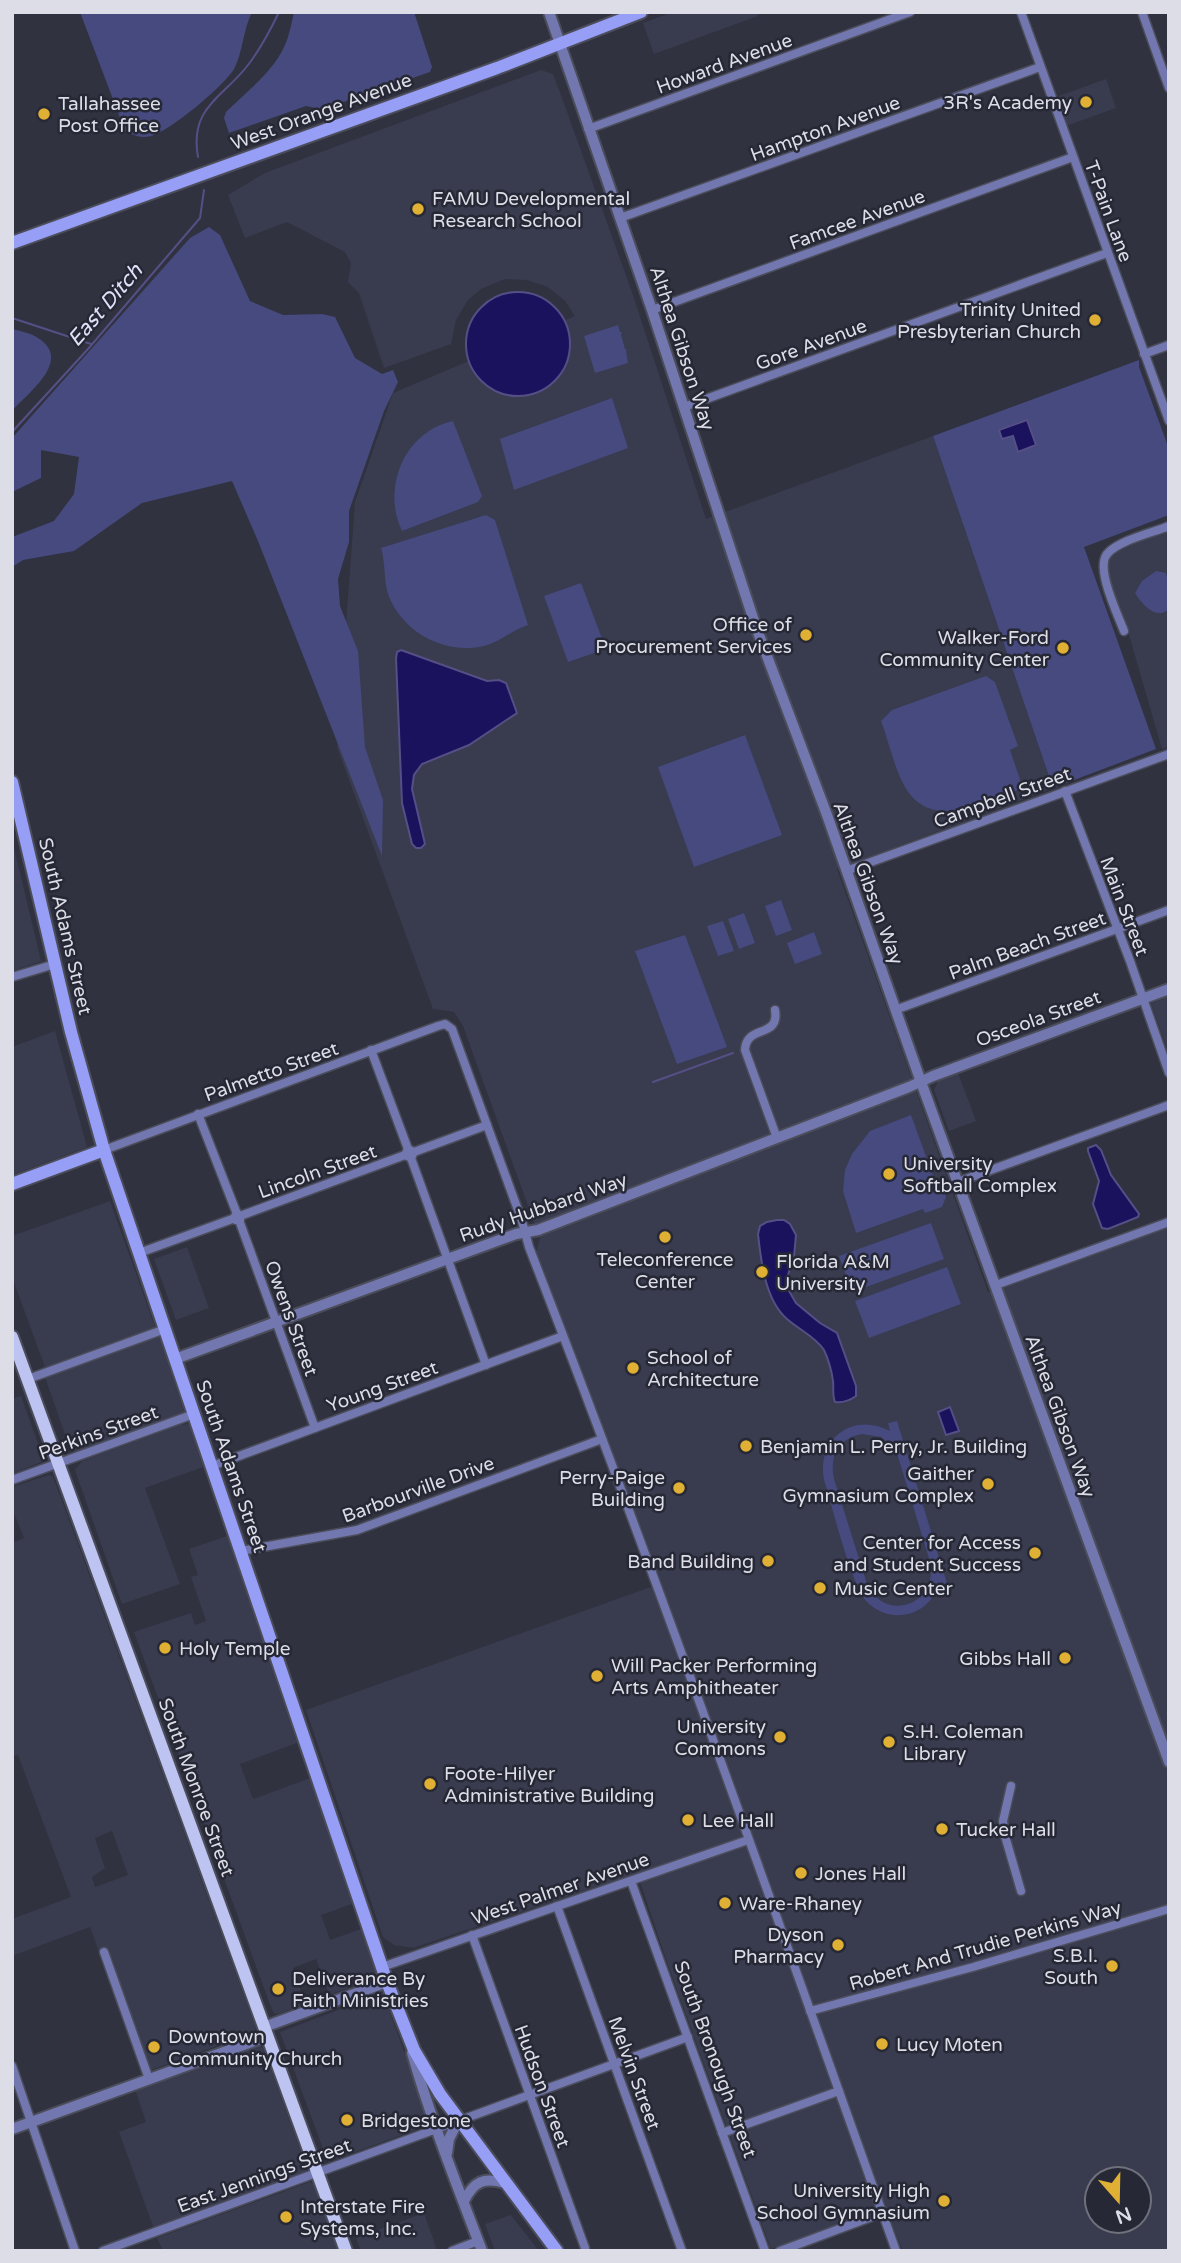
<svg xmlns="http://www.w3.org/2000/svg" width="1181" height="2263" font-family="'Varela Round',sans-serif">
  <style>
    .built { fill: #393b4f; fill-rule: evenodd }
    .green { fill: #464a7e; fill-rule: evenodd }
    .water { fill: #1b125d; stroke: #554f86; stroke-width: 2 }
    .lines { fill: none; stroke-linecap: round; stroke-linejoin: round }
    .stream { stroke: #554f86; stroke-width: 2 }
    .minor-casing { stroke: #4c4d5b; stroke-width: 11 }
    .tertiary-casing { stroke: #4c4d5b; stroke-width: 14 }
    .secondary-casing { stroke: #4c4d5b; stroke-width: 16 }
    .primary-casing { stroke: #4c4d5b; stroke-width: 16 }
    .minor { stroke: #7278af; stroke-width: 8 }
    .tertiary { stroke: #7278af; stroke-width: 10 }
    .secondary { stroke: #969ef5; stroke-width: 12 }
    .primary { stroke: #bdc4f1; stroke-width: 12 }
    .poi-dot { fill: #e0b034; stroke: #262835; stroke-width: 2.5 }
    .labels { text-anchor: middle; stroke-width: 5; stroke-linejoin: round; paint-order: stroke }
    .street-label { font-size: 19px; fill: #dcdde6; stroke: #262835 }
    .poi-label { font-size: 19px; fill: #dcdde6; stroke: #262835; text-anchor: start }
    .water-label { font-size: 21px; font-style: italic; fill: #dfe2f9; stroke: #262835 }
  </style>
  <rect width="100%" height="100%" fill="#303240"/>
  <g class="built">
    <path d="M673,12H757L758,16L654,54L643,23Z"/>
    <path d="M541,70L553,74L562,98L632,292L706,519L933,436L1053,788L837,869L988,1292L1169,1227V2251H903L885,2207L771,2249L668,1965L637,1873L413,1948L394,1945L383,1937L306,1710L662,1583L536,1252L540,1239L463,1026L454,1012L433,1009L337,747L355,502L393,393L575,316L565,301L548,287L527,280L505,279L481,289L468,300L456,320L451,344L384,368L359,293L348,282L351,263L345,252L287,222L245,238L228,195L265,173ZM1097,2179H1139V2221H1097Z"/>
    <path d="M1106,79L1116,108L1066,126L1056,97Z"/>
    <path d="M1169,530V747L1162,749L1129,635L1106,571L1109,555L1129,545Z"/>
    <path d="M12,839L41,961L12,971Z"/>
    <path d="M1169,996V1048H1167L1151,1004Z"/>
    <path d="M55,1031L87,1147L12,1175V1047Z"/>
    <path d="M958,1073L976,1121L949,1131L934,1090L938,1081Z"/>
    <path d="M110,1201L155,1327L45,1367L12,1277V1236Z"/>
    <path d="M187,1247L209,1308L176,1320L154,1259Z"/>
    <path d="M159,1336L185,1414L81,1451L75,1452L70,1449L45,1377Z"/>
    <path d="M21,1396L43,1457L41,1462L12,1474V1399Z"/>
    <path d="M189,1424L203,1467L145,1488L180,1584L122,1604L75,1470L82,1461L179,1425Z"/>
    <path d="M49,1475L53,1477L67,1514L256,2029L247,2035L143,2073L90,1927L12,1956V1919L71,1897L18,1755L12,1756V1543L24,1538L12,1508V1487ZM112,1831L128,1875L95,1887L92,1877L105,1868L95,1838Z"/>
    <path d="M227,1536L297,1743L240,1764L253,1799L310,1778L352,1904L321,1915L330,1940L361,1929L377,1973L373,1979L329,1995L316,1959L293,1968L305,2004L278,2014L274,2013L272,2010L134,1632L191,1613L195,1625L206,1621L191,1577L198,1575L189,1549Z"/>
    <path d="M383,1993L426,2113V2126L328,2162L280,2032Z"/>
    <path d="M257,2045L263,2048L307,2169L306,2172L154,2229L119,2132L146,2122L135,2089Z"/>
    <path d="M310,2182L316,2186L339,2251H163L157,2238Z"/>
    <path d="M424,2213L437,2250L361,2251L356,2238Z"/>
    <path d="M511,2215L539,2251H495L485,2224Z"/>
  </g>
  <g class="green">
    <path d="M80,12H252C243,30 243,52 234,69C224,86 169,132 151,136C141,139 134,135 125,131Z"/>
    <path d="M294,12H414L432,67L430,72L326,108L320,109L306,106L229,133L224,118L226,112C247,91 277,69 287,40C290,31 292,21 294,12Z"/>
    <path d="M209,227L220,235L250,301L283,315L322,314L335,317L355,358L382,374L393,370L398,382L384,411L349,511V542L338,579L340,606L358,651L365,747L383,800L382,856L258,541L232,481L142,503L74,551L23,560L12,567V537L54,521L74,494L79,457L41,450V478L12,492V438L190,238Z"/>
    <path d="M618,325L620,332H622L621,335L625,349L627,350L626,351L628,363L595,373L584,336Z"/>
    <path d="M12,329C20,331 31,333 38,338C73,360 29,392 12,411Z"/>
    <path d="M1139,360V367L1169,449V515L1084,547L1156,749L1053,788L933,436Z"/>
    <path d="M612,398L628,448L514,490L500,439Z"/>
    <path d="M453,421L482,496L478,502L402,531C381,487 405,431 453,421Z"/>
    <path d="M486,515L495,520L528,625C512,630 500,642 484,646C445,655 404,633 389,597C383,581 386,564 381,548Z"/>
    <path d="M1156,571L1166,573L1169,588V609C1156,621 1142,604 1135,593L1142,581Z"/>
    <path d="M581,583L606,649L568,662L544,596Z"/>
    <path d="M986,676L995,682L1018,746L1010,750L1023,788C987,802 932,833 905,787C894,768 889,742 881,721L892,710Z"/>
    <path d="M745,735L782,835L694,867L658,767Z"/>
    <path d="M781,900L792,930L776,936L765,906Z"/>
    <path d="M744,913L755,943L739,949L728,919Z"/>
    <path d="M723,921L734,951L718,956L707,926Z"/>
    <path d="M814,932L822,954L795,964L787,943Z"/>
    <path d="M685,935L727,1047L677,1064L635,951Z"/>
    <path d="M911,1115L935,1181L940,1180L946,1197L942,1207L925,1213L923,1209L856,1233L843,1191L845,1170L852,1154L870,1131Z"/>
    <path d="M931,1223L944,1259L852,1292L839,1256Z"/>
    <path d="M947,1267L961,1304L869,1338L855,1301Z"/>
    <path d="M897,1421L950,1593L941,1596L938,1588C931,1603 918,1614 901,1615C888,1616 876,1611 867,1602C851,1585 832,1505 824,1480C816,1439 853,1411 890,1431L888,1423ZM862,1434L881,1437L896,1450L931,1565C935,1609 881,1622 866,1581L834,1479C829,1456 839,1438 862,1434Z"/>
  </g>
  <g class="water">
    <circle cx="518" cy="344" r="52"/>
    <path d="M1027,420L1036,445L1018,452L1013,436L1002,439L999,430Z"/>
    <path d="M401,650L487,681L499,680L506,683L517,713L469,745L422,764L414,775L412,789L425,844L421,848H416L412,844L402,803L396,658L397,652Z"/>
    <path d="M1096,1145L1101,1150L1111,1175L1139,1214L1138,1217L1108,1229L1102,1228L1093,1204L1099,1181L1088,1151V1148Z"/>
    <path d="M777,1220H784L790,1224L796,1235L794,1256L787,1278L789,1291L796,1303L820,1323L837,1333L856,1386V1396C849,1401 843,1403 835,1402C832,1395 834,1389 833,1381C832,1372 828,1358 824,1350C816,1337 798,1329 787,1319C765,1300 761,1261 758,1234L760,1226L767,1222Z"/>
    <path d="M950,1407L959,1431L946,1435L938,1412Z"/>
  </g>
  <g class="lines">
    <g class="stream">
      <path d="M198,157C189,107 223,98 248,65C261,48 270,31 279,12"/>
      <path d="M12,318L91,344"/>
      <path d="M12,432L88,349L200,218L204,190"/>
      <path d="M653,1082L733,1053"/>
    </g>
    <g class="minor-casing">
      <g id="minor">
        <path d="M1021,12L1169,421"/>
        <path d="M1142,12L1169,88"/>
        <path d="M588,129L910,12"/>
        <path d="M620,218L1040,67"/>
        <path d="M652,310L1073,157"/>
        <path d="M1144,354L1169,345"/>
        <path d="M684,407L1107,253"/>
        <path d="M1124,631C1118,615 1094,566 1108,553C1120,540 1152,533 1169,526"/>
        <path d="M1065,791L1130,961L1169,1073"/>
        <path d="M846,871L1169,754"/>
        <path d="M12,977L55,964"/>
        <path d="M775,1010C780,1039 746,1024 745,1050L777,1138"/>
        <path d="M895,1010L1169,910"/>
        <path d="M371,1050L408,1149"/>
        <path d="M198,1114L237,1214"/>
        <path d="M104,1150L438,1026L445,1024L452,1029L522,1221L529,1247C658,1579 776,1915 896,2251"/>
        <path d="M414,1152L408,1149L405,1155L411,1158L414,1152L487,1125"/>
        <path d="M411,1158L486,1365"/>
        <path d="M958,1182L1169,1105"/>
        <path d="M240,1219L236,1220L235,1216L238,1214L240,1216L405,1155"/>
        <path d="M239,1220L315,1428"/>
        <path d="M139,1253L235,1218"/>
        <path d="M996,1285L1169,1222"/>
        <path d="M28,1379L165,1329"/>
        <path d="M212,1466L563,1336"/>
        <path d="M12,1480L194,1414"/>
        <path d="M241,1551L357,1530L602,1439"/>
        <path d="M1011,1786L1003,1821L1005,1836L1021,1891"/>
        <path d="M631,1881L765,2251"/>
        <path d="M557,1906L682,2251"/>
        <path d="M472,1935L585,2248"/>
        <path d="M104,1952L149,2079"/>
        <path d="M382,1967L748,1840"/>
        <path d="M810,2011L973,1967L1169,1909"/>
        <path d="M12,2066L75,2251"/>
        <path d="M722,2133L839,2091"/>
        <path d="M103,2251L688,2037"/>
        <path d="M452,2251L478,2241"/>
        <path d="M780,2251L882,2213"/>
      </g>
    </g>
    <g class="tertiary-casing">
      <g id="tertiary">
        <path d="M549,12L652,310L756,627L827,815L921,1082L1169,1762"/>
        <path d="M175,1359L516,1234L538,1230L909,1087L933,1076L1169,989"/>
        <path d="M264,2027L387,1982"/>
        <path d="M412,2053C431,2120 457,2185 482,2251"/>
        <path d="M12,2129L268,2036"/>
        <path d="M447,2153L449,2139L458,2121"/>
        <path d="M464,2201C474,2181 484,2177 505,2183"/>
      </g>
    </g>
    <g class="secondary-casing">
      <g id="secondary">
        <path d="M12,243L497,68L641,12"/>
        <path d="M12,782L71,1032L104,1150L387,1982L414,2050L440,2094L557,2251"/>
        <path d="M12,1184L104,1150"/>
      </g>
    </g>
    <g class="primary-casing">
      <path id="primary" d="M12,1337L346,2251"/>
    </g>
    <use href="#minor" class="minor"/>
    <use href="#tertiary" class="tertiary"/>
    <use href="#secondary" class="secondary"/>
    <use href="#primary" class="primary"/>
  </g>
  <g class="poi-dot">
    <circle cx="1086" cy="102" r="7"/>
    <circle cx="44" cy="114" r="7"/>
    <circle cx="418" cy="209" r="7"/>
    <circle cx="1095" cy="320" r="7"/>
    <circle cx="806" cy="635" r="7"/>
    <circle cx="1063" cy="648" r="7"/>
    <circle cx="889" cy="1174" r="7"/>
    <circle cx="665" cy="1237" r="7"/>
    <circle cx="762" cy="1272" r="7"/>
    <circle cx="633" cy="1368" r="7"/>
    <circle cx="746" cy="1446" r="7"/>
    <circle cx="988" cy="1484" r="7"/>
    <circle cx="679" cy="1488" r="7"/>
    <circle cx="1035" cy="1553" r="7"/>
    <circle cx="768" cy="1561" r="7"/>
    <circle cx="820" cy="1588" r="7"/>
    <circle cx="165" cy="1648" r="7"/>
    <circle cx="1065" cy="1658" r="7"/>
    <circle cx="597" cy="1676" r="7"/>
    <circle cx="780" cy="1737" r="7"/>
    <circle cx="889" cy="1742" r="7"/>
    <circle cx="430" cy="1784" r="7"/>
    <circle cx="688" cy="1820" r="7"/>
    <circle cx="942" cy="1829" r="7"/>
    <circle cx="801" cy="1873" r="7"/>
    <circle cx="725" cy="1903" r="7"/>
    <circle cx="838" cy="1945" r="7"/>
    <circle cx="1112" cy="1966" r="7"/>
    <circle cx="278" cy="1989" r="7"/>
    <circle cx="882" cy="2044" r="7"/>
    <circle cx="154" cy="2047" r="7"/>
    <circle cx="347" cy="2120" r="7"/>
    <circle cx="944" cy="2201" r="7"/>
    <circle cx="286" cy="2217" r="7"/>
  </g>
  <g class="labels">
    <g class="street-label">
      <text transform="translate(724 63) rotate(-20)" y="7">Howard Avenue</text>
      <text transform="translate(321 111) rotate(-20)" y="7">West Orange Avenue</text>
      <text transform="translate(825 128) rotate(-20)" y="7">Hampton Avenue</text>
      <text transform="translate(1109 211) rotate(70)" y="7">T-Pain Lane</text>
      <text transform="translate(857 219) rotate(-20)" y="7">Famcee Avenue</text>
      <text transform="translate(811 344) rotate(-20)" y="7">Gore Avenue</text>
      <text transform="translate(683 348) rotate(72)" y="7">Althea Gibson Way</text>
      <text transform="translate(1002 797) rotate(-20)" y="7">Campbell Street</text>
      <text transform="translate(869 883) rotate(70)" y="7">Althea Gibson Way</text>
      <text transform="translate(1125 906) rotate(69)" y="7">Main Street</text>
      <text transform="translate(66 926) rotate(77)" y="7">South Adams Street</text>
      <text transform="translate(1027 945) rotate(-20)" y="7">Palm Beach Street</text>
      <text transform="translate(1038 1018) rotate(-20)" y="7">Osceola Street</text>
      <text transform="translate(271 1071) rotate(-20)" y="7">Palmetto Street</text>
      <text transform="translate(317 1171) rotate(-20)" y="7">Lincoln Street</text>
      <text transform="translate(543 1207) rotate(-19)" y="7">Rudy Hubbard Way</text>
      <text transform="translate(292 1318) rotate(70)" y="7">Owens Street</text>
      <text transform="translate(382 1386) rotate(-20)" y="7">Young Street</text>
      <text transform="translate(1061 1416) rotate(70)" y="7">Althea Gibson Way</text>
      <text transform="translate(98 1432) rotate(-20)" y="7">Perkins Street</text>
      <text transform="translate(232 1466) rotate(71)" y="7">South Adams Street</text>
      <text transform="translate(418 1489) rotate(-20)" y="7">Barbourville Drive</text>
      <text transform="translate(197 1787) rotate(70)" y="7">South Monroe Street</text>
      <text transform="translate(560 1888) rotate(-19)" y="7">West Palmer Avenue</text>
      <text transform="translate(985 1945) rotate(-16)" y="7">Robert And Trudie Perkins Way</text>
      <text transform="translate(716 2059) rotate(70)" y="7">South Bronough Street</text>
      <text transform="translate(635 2073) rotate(70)" y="7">Melvin Street</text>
      <text transform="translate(543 2086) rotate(70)" y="7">Hudson Street</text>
      <text transform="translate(264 2175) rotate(-20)" y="7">East Jennings Street</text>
    </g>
    <g class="poi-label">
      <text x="1072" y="109" text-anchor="end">3R's Academy</text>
      <text x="58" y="110">Tallahassee<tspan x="58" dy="22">Post Office</tspan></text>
      <text x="432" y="205">FAMU Developmental<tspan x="432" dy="22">Research School</tspan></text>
      <text x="1081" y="316" text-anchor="end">Trinity United<tspan x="1081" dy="22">Presbyterian Church</tspan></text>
      <text x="792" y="631" text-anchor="end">Office of<tspan x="792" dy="22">Procurement Services</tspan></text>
      <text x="1049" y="644" text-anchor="end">Walker-Ford<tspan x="1049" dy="22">Community Center</tspan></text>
      <text x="903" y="1170">University<tspan x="903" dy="22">Softball Complex</tspan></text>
      <text x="665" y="1266" text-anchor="middle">Teleconference<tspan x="665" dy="22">Center</tspan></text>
      <text x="776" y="1268">Florida A&amp;M<tspan x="776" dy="22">University</tspan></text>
      <text x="647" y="1364">School of<tspan x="647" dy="22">Architecture</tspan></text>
      <text x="760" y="1453">Benjamin L. Perry, Jr. Building</text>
      <text x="974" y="1480" text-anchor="end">Gaither<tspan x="974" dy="22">Gymnasium Complex</tspan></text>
      <text x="665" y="1484" text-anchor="end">Perry-Paige<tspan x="665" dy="22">Building</tspan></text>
      <text x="1021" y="1549" text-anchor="end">Center for Access<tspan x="1021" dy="22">and Student Success</tspan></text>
      <text x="754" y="1568" text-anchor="end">Band Building</text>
      <text x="834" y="1595">Music Center</text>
      <text x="179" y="1655">Holy Temple</text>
      <text x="1051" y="1665" text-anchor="end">Gibbs Hall</text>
      <text x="611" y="1672">Will Packer Performing<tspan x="611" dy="22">Arts Amphitheater</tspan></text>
      <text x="766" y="1733" text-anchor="end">University<tspan x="766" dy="22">Commons</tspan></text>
      <text x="903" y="1738">S.H. Coleman<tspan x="903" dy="22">Library</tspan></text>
      <text x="444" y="1780">Foote-Hilyer<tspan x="444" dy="22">Administrative Building</tspan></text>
      <text x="702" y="1827">Lee Hall</text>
      <text x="956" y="1836">Tucker Hall</text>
      <text x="815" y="1880">Jones Hall</text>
      <text x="739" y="1910">Ware-Rhaney</text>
      <text x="824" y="1941" text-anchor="end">Dyson<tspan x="824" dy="22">Pharmacy</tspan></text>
      <text x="1098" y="1962" text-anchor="end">S.B.I.<tspan x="1098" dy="22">South</tspan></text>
      <text x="292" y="1985">Deliverance By<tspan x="292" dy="22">Faith Ministries</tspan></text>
      <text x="168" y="2043">Downtown<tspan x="168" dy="22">Community Church</tspan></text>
      <text x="896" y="2051">Lucy Moten</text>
      <text x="361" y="2127">Bridgestone</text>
      <text x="930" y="2197" text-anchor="end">University High<tspan x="930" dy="22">School Gymnasium</tspan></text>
      <text x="300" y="2213">Interstate Fire<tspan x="300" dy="22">Systems, Inc.</tspan></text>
    </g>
    <g class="water-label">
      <text transform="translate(105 305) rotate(-49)" y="7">East Ditch</text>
    </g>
  </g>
  <rect width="1181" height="2263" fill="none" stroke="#dcdde6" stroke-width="28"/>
  <g transform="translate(1118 2200) rotate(160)"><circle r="33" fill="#262835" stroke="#6f707c" stroke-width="2"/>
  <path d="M0-5L12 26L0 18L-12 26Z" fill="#e0b034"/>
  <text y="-10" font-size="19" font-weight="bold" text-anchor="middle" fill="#dcdde6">N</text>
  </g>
</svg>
